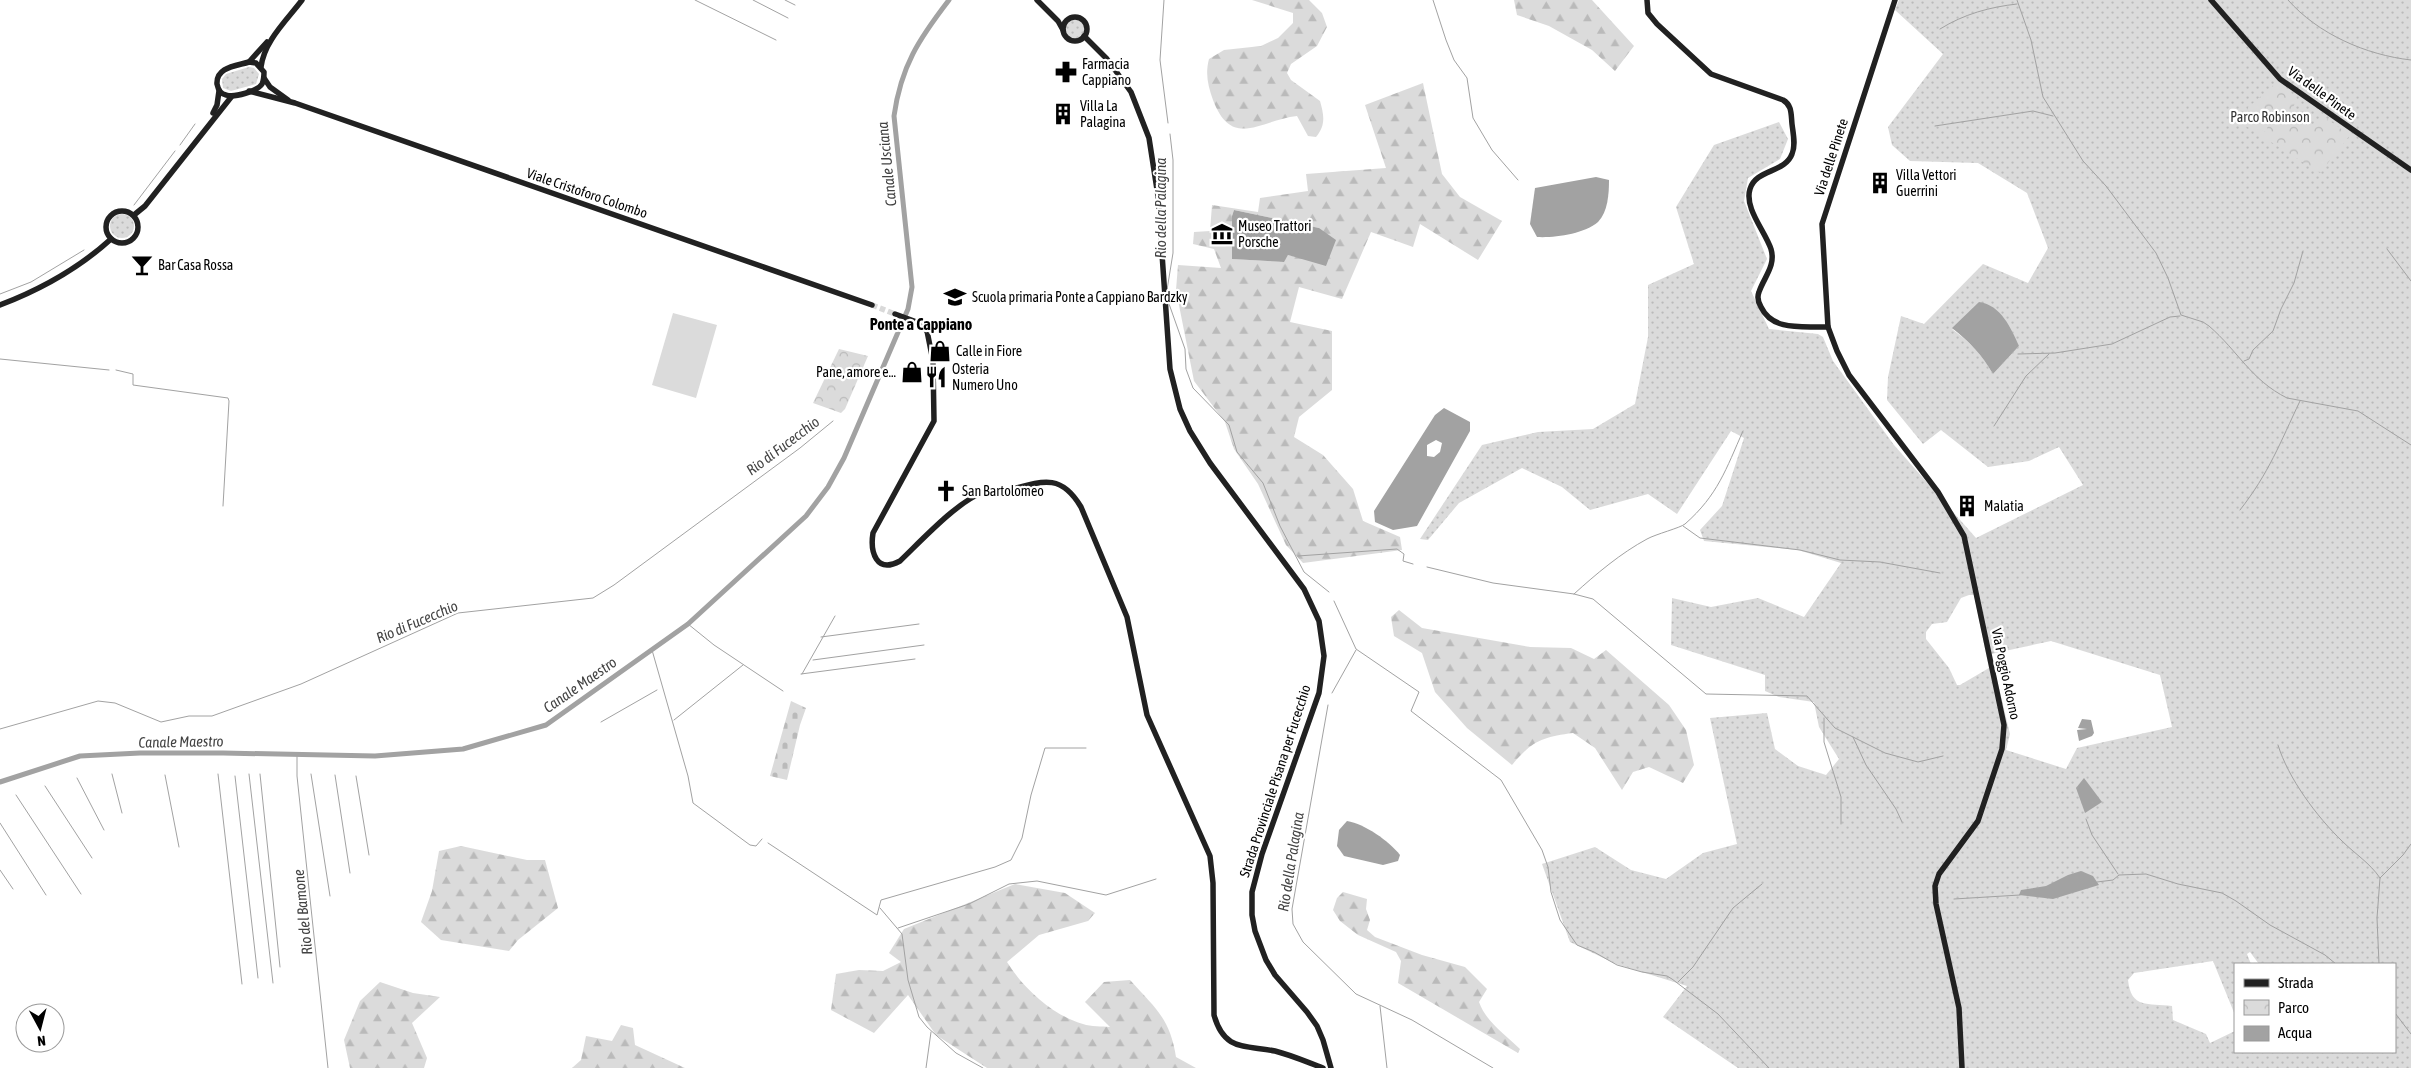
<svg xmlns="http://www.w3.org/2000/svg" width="2411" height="1068" font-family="'Asap Condensed',sans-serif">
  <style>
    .grass { fill: url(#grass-dots); fill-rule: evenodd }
    .forest { fill: url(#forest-firs); fill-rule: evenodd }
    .cemetery { fill: url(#cemetery-stones) }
    .park { fill: url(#park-crowns) }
    .pitch { fill: #dbdbdb }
    .water { fill: #a2a2a2; fill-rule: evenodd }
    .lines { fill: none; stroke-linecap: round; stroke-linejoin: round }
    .stream { stroke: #a2a2a2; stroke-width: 1 }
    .canal { stroke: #a2a2a2; stroke-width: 5 }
    .secondary-tunnel { stroke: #d9d9d9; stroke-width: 5.5; stroke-dasharray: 5.5 3; stroke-linecap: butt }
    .secondary { stroke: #212121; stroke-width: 5.5 }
    .labels { text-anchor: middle; stroke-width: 4.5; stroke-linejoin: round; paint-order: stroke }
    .poi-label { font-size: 14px; fill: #000; stroke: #fff; text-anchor: start }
    .street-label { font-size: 14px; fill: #000; stroke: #fff }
    .park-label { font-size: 14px; fill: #323232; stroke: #fff }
    .water-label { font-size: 15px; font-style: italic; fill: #434343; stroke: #fff }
    .quarter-label { font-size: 16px; font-weight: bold; fill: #000; stroke: #fff }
  </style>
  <defs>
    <pattern id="grass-dots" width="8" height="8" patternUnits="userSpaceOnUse" patternTransform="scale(1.25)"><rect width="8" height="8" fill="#dbdbdb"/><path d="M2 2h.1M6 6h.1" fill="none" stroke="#bababa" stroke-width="1.8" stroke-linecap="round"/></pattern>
    <pattern id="forest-firs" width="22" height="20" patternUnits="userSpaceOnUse" patternTransform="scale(1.25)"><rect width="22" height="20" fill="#dbdbdb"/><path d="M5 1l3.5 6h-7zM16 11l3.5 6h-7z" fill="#bababa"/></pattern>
    <pattern id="cemetery-stones" width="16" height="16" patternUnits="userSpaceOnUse" patternTransform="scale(1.25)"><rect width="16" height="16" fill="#dbdbdb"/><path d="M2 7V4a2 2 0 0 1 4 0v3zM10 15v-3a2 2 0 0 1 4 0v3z" fill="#bababa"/></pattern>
    <pattern id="park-crowns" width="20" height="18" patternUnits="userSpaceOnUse" patternTransform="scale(1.25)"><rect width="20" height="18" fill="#dbdbdb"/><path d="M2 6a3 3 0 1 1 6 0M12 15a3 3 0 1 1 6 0" fill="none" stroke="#bababa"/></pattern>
  </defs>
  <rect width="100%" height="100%" fill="#fff"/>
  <g class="grass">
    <path d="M1899,0H2411V1068H1738L1663,1017L1687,986L1616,964L1570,942L1542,864L1595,847L1631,870L1666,879L1703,853L1737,844L1710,718L1767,713L1775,749L1798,766L1826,775L1839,759L1819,727L1814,702L1779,697L1765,691V675L1671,645L1672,598L1711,607L1758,598L1804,617L1841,563L1798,550L1704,541L1700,530L1722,506L1744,438L1731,431L1677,514L1648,494L1590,510L1562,487L1522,468L1459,503L1428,540L1420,539L1482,445L1538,432L1593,429L1635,404L1648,337V285L1694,264L1676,207L1714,145L1779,122L1788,139L1780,159L1748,178L1744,201L1767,259L1751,291L1769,329L1818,334L1823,337L1833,361L1894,445L1976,538L2083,485L2059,447L2029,461L1988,467L1941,430L1923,444L1887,400L1888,377L1901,316L1924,324L1983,264L2028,283L2048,248L2027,193L1978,163L1910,161L1892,145L1888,127L1943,54L1895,10ZM1952,329L2019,346L1993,374C1982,355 1970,342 1952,329ZM1969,595H1974L1989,668L1960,685H1957L1949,668L1926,639V632L1932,624L1947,622L1961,598ZM2051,641L2160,675L2172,727L2077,748L2066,769L2006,750L2010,734L1991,654ZM2250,952L2259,964H2395V1052H2235V1031L2210,1043L2206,1034L2173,1020L2172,1006C2148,1003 2131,1009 2128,980L2134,973L2213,961L2235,1015V964H2251L2247,954Z"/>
    <circle cx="1075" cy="29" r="10"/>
    <path d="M249,67L254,68L259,74L256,84L231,91L223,88L222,79L226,74Z"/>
    <circle cx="122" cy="226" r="12"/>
  </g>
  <g class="forest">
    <path d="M1252,0H1309L1322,13L1327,27L1317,46L1291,64L1287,73L1291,80L1320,101C1324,115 1326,125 1316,137L1308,136L1297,116C1260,120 1232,150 1213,100C1208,86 1205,74 1209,59L1224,50L1261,46L1278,38L1293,23V13Z"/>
    <path d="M1514,0H1592L1634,46L1615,71L1592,50L1549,26L1517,15Z"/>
    <path d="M1423,83L1442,174L1460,197L1502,221L1478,260L1420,224L1413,247L1371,232L1342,299L1299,287L1290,322L1332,331V390L1299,417L1294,437L1323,455L1353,489L1363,521L1400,537L1402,550L1303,563L1286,545L1258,484L1234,449L1225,422L1194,381L1176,290L1178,265L1221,268L1214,249L1193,244L1194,232L1210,231L1212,205L1258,212L1260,198L1308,191L1306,174L1386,168L1365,105ZM1234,210L1319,228L1297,257L1288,255L1283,262L1232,259V216Z"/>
    <path d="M1399,610L1422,628L1530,647L1571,648L1594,659L1606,650L1669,705L1686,730L1694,765L1683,783L1649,767L1633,772L1622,790L1595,748L1573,733C1542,737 1532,741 1512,765L1467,728L1435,692L1422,653L1394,636L1391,617Z"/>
    <path d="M461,846L527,860H545L558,908L518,940L509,951L441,940L421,922L432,891L439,851Z"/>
    <path d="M1015,884L1065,893L1095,913L1088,921L1039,935L1007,962C1023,988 1052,1015 1083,1024C1091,1027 1102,1026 1110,1027L1085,1002L1104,982L1130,980C1155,1008 1170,1018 1176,1057L1196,1068H987L936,1035L908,995L874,1033L831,1010L836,974L859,970L883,971L901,962L889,953L904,929Z"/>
    <path d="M1343,892L1367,899L1366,909L1370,920L1367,930L1375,937L1422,955L1465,967L1487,989L1479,1002C1486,1022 1505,1034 1520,1049L1518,1053L1398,983L1401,961L1396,952L1358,935L1340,921L1333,910L1337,898Z"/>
    <path d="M380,982L413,993L440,997L412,1023L427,1058L424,1068H350L344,1040L360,1001Z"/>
    <path d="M621,1025L633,1028L635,1045L685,1068H572L581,1060L586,1036L612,1041Z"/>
  </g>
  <path class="cemetery" d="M791,701L806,708L800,725L787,780L770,776Z"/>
  <g class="park">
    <path d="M2277,82L2297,98C2293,107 2291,113 2296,121C2307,128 2315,125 2324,117L2350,135L2320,173L2235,119Z"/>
    <path d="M839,349L868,356L845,409L841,413L813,403Z"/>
  </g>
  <g class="pitch">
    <path d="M2255,120L2268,125L2266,132L2252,127Z"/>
    <path d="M673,313L717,325L696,398L652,385Z"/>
  </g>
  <g class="water">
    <path d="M1596,177L1609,180C1609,193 1608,212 1598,222C1584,234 1554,238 1537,237L1530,224L1535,188Z"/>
    <path d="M1234,210L1319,228L1336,240L1326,266L1288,255L1284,262L1232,259V216Z"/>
    <path d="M1979,302C2001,305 2011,328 2019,346L1993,374C1982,355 1970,342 1952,328Z"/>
    <path d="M1444,408L1470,422V431L1417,526L1393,530L1375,522L1374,511L1435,415ZM1436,440L1442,443L1440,452L1434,457L1427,456V445Z"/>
    <path d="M2082,719L2091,720L2094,733L2092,736L2079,741L2077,730L2087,729L2078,728Z"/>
    <path d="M2084,778L2102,802L2085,813L2076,788Z"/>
    <path d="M1347,821C1365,824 1389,841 1400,855L1398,861L1383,865L1344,856L1337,846L1339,830Z"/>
    <path d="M2081,871L2093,876L2099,885L2053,899L2019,895L2021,890L2046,886L2068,875Z"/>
  </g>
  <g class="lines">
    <g class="stream">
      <path d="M695,0L776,40"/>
      <path d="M753,0L788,18"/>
      <path d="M785,0L795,5"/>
      <path d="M1164,0L1160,60L1168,123"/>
      <path d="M1433,0L1446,40L1454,60L1467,78L1473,118L1492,150L1518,180"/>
      <path d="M2017,0L2031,40L2043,97L2083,161L2106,186L2156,253L2168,278L2181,315L2203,322L2209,326C2238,351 2251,380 2287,398L2358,411L2411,445"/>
      <path d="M2288,0C2318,34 2366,55 2411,60"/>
      <path d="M1940,29C1964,14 1990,7 2017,4"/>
      <path d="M1935,126L2033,111L2053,116"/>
      <path d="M180,145L195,124"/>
      <path d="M134,205L175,151"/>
      <path d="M2387,249L2411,281"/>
      <path d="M1167,290L1173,253V160L1170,134"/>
      <path d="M0,294L31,282L84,250"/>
      <path d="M1168,301L1185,349L1186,369L1193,388L1229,425L1237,452L1263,483L1280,526L1304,572L1329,592"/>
      <path d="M2018,354L2055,353L2112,344L2170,317L2180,316"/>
      <path d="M0,359L109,370"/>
      <path d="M2244,361L2249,359L2253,350L2273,331L2281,309L2294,283L2303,251"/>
      <path d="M116,370L133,374V385L228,398L229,401L223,506"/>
      <path d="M1994,426L2026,376L2049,354"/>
      <path d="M2240,510C2269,473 2280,443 2300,401"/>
      <path d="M1683,526L1700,538L1800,550L1840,560L1880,562L1940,573"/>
      <path d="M1298,556L1397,549L1404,554L1403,561L1413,564"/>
      <path d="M1427,567L1493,583L1574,594L1593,599L1706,694L1807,696L1835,728L1885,753L1918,762L1943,756"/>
      <path d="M1574,594C1596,574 1621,553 1647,539C1656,534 1680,528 1685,524C1718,495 1726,469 1743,431"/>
      <path d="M1334,601L1356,649L1419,692L1411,711L1501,780L1542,850L1548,867L1551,892L1560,920L1577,945L1594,952L1617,965L1642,972L1667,976L1672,979L1718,1014L1769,1068"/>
      <path d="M688,624L714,645L783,691"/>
      <path d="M821,637L919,624"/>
      <path d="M652,650L688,776L693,803L750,845L756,846L762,839"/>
      <path d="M813,660L924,645"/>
      <path d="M801,674L915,659"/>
      <path d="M802,674L835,616"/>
      <path d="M1332,693L1356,650"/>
      <path d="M1328,705L1292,909L1293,924L1303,942L1356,994L1412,1020L1493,1068"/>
      <path d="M1824,718V742L1841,797V824"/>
      <path d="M674,720L743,665"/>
      <path d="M601,722L657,690"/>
      <path d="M0,729L98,701L115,703L161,722L189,716H212L301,684L458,613L593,598L614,585L800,448L833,421"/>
      <path d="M1853,737L1866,765L1896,809L1902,822"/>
      <path d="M2278,745C2288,778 2317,817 2342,841C2355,854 2370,863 2380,878"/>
      <path d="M297,754V776L328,1068"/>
      <path d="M112,774L122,813"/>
      <path d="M218,774L242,984"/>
      <path d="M249,774L273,983"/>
      <path d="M260,774L280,967"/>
      <path d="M311,774L330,896"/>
      <path d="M165,775L179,847"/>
      <path d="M335,775L350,873"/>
      <path d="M235,776L258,978"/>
      <path d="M356,776L369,855"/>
      <path d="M77,778L104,830"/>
      <path d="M45,786L92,858"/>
      <path d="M16,795L81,894"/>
      <path d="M2086,819L2092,835L2118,874"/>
      <path d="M0,823L46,895"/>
      <path d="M768,843L877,915L881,900L995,867L1011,860L1022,838L1031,795L1045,748H1086"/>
      <path d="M0,870L13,889"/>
      <path d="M2097,882L2113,880L2119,875L2146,874L2178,884L2222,893L2236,901L2270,925L2325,955L2336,964"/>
      <path d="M1954,899L2020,895"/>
      <path d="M880,908L902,934L908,980L919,1017L927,1027L956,1053L983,1068"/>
      <path d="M898,928L969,904L1009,884L1037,881L1106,895L1156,879"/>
      <path d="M2379,964L2377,918L2380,878L2403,855L2411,844"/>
      <path d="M1678,982L1693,967L1733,908L1762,884"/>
      <path d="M1380,1006L1387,1068"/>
      <path d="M2395,1013L2411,1034"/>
      <path d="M926,1068L931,1032"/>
    </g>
    <path class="canal" d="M0,782L80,756L140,753H223L375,756L463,749L546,725L688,624L806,516L828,487L844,458L908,309L912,287L894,116C901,66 919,39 949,0"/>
    <path class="secondary-tunnel" d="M872,305L895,314"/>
    <g class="secondary">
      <path d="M1037,0L1058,21L1063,30"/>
      <path d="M1647,0L1648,13L1657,24L1711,74L1783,100C1792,105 1791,114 1792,124C1793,133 1796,145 1792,154C1785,173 1756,169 1750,189C1744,208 1765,231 1771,249C1776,266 1764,277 1759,292C1757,297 1758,302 1761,307C1773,332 1804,326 1828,327"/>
      <path d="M1895,0L1822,224L1828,327L1837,351L1849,375L1938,492L1964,536L2004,725L2002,749L1978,821L1939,874L1935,886L1936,904L1959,1008L1962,1068"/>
      <path d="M2211,0L2280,79L2411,170"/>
      <circle cx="1075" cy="29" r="12"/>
      <path d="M1084,36L1107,59L1131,92L1149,138L1158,196L1170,369L1180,409L1190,431L1210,463L1304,589L1319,621L1324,656L1319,693L1262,854L1252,892V915L1255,931L1266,960L1275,975L1307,1012L1317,1026L1323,1040L1331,1068"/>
      <path d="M249,62L256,63L264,72C264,76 264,80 262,84C258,91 234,98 226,95C220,94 218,89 217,84C216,67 236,66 249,62Z"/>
      <path d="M249,62L267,42"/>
      <path d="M261,67C264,41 287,20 302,0"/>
      <path d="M264,78L270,87L288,100"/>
      <path d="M249,91L295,103L872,305"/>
      <path d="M213,113L217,105L219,91"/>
      <circle cx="122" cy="227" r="16"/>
      <path d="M134,215L145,206L232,96"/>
      <path d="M0,305C42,289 78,269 111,239"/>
      <path d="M895,314L914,321L927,331L933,361L934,421L873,533C870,552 876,574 900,561C920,542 958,501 982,493C992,489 1003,492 1013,489C1045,480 1062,475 1081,507L1127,617L1147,715L1210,856L1213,883L1214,1015C1224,1051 1244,1045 1275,1051C1291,1055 1307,1062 1323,1068"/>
    </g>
  </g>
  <defs>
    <g id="pharmacy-bare" transform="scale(1.725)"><path d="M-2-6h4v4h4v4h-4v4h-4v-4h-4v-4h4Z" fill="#000" stroke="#fff" stroke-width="2.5" paint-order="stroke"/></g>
    <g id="building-bare" transform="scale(1.725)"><path d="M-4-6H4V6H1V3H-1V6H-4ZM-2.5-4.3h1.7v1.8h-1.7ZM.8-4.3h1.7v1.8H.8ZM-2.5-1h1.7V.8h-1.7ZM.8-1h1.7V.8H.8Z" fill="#000" stroke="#fff" stroke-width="2.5" paint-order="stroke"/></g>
    <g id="museum-bare" transform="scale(1.725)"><path d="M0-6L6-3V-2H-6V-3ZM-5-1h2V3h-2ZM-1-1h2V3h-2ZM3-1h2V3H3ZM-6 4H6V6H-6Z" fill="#000" stroke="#fff" stroke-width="2.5" paint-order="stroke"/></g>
    <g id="bar-bare" transform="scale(1.725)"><path d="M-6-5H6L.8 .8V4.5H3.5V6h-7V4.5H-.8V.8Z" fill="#000" stroke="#fff" stroke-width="2.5" paint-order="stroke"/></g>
    <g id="school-bare" transform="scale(1.725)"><path d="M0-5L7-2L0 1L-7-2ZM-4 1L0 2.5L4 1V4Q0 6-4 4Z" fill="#000" stroke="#fff" stroke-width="2.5" paint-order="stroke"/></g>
    <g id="shop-bare" transform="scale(1.725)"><path d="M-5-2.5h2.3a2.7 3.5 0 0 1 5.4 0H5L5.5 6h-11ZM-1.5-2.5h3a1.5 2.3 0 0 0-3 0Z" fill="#000" stroke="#fff" stroke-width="2.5" paint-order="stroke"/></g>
    <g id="restaurant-bare" transform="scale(1.725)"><path d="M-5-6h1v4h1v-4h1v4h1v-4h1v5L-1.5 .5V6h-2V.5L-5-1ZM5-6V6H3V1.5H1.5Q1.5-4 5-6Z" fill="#000" stroke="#fff" stroke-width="2.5" paint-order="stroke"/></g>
    <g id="church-bare" transform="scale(1.725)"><path d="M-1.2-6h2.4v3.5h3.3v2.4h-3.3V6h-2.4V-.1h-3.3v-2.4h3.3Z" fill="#000" stroke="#fff" stroke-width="2.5" paint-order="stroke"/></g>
  </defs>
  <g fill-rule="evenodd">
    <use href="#pharmacy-bare" x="1066" y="72"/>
    <use href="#building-bare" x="1063" y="114"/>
    <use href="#building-bare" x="1880" y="183"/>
    <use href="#museum-bare" x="1222" y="234"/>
    <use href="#bar-bare" x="142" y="265"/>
    <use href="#school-bare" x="955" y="297"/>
    <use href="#shop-bare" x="940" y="351"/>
    <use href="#shop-bare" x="912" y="372"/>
    <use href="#restaurant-bare" x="936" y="377"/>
    <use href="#church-bare" x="946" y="491"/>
    <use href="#building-bare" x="1967" y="506"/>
  </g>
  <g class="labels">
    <g class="poi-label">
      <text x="1082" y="69">Farmacia<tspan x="1082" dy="16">Cappiano</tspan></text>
      <text x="1080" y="111">Villa La<tspan x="1080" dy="16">Palagina</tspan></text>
      <text x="1896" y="180">Villa Vettori<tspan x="1896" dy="16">Guerrini</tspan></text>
      <text x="1238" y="231">Museo Trattori<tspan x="1238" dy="16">Porsche</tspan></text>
      <text x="158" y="270">Bar Casa Rossa</text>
      <text x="972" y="302">Scuola primaria Ponte a Cappiano Bardzky</text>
      <text x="956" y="356">Calle in Fiore</text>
      <text x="952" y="374">Osteria<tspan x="952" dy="16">Numero Uno</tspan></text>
      <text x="896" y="377" text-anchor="end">Pane, amore e...</text>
      <text x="962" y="496">San Bartolomeo</text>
      <text x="1984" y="511">Malatia</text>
    </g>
    <g class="street-label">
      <text transform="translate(2322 93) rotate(36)" y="5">Via delle Pinete</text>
      <text transform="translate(1831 157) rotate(-72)" y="5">Via delle Pinete</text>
      <text transform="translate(587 193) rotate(19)" y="5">Viale Cristoforo Colombo</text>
      <text transform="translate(2006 674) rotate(78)" y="5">Via Poggio Adorno</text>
      <text transform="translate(1275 781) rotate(-72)" y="5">Strada Provinciale Pisana per Fucecchio</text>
    </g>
    <g class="park-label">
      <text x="2270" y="122">Parco Robinson</text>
    </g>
    <g class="water-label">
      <text transform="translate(887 164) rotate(-96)" y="5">Canale Usciana</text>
      <text transform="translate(1161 208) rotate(-90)" y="5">Rio della Palagina</text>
      <text transform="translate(783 446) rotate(-37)" y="5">Rio di Fucecchio</text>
      <text transform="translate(417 622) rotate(-23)" y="5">Rio di Fucecchio</text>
      <text transform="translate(580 685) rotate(-35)" y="5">Canale Maestro</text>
      <text transform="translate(181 742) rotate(-1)" y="5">Canale Maestro</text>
      <text transform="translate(1291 862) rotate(-81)" y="5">Rio della Palagina</text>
      <text transform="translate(303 912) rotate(-96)" y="5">Rio del Bamone</text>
    </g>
    <g class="quarter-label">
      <text x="921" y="330">Ponte a Cappiano</text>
    </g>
  </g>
  <rect x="2234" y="963" width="162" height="90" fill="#ffffff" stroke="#999999"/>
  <rect x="2244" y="979" width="25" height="8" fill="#212121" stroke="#999999"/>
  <text x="2278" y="988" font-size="15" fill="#000000">Strada</text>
  <rect x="2244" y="1000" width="25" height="15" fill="url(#park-crowns)" stroke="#999999"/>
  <text x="2278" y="1013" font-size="15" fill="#000000">Parco</text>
  <rect x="2244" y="1026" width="25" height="15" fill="#a2a2a2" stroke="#999999"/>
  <text x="2278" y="1038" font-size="15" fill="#000000">Acqua</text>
  <g transform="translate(40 1028) rotate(173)"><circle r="24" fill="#ffffff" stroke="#999999"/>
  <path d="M0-4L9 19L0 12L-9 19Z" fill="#000000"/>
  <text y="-8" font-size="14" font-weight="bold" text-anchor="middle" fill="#000000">N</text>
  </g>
</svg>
